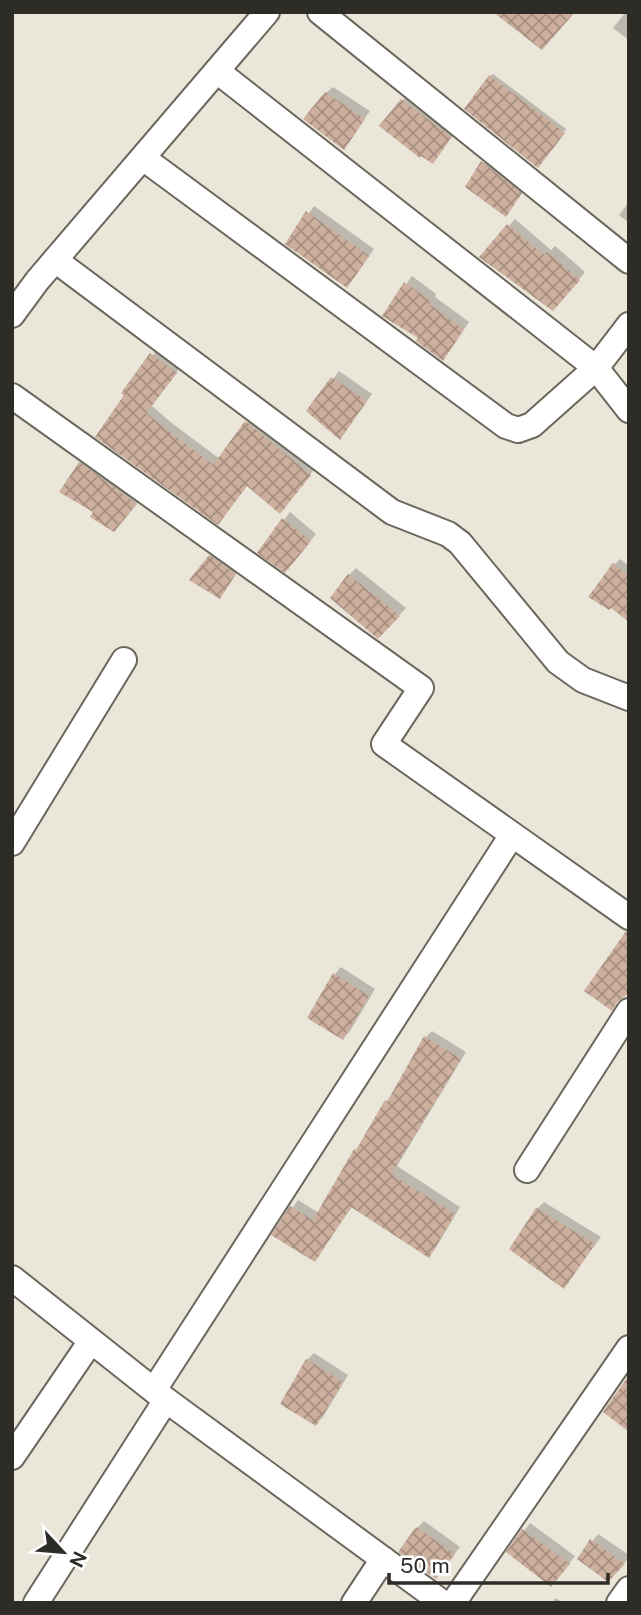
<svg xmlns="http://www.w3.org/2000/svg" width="641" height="1615" font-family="'Public Sans',sans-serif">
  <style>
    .shadow { fill: #0003 }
    .building { fill: url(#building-cross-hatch) }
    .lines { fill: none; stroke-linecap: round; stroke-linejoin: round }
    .street-casing { stroke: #6b675d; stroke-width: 28 }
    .street { stroke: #fff; stroke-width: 24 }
  </style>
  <defs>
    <pattern id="building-cross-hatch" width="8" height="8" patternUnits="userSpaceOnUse" patternTransform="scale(1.75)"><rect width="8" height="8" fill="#cdaf9e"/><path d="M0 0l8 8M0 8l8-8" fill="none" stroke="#a78f81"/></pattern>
  </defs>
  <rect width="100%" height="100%" fill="#ebe6da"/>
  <g class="shadow">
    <path d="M626,12H629V40L613,28Z"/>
    <path d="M493,74L566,129L540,163L490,76Z"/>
    <path d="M333,87L370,111L344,148L326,93Z"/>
    <path d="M409,94L457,130L439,155L402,101Z"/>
    <path d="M489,156L527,186L506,214L467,186Z"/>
    <path d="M629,202V223L619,215Z"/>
    <path d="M314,206L374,249L353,279L287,244Z"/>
    <path d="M515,219L551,250L555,246L585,272L560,302L482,257Z"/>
    <path d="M412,276L436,294L435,297L469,322L449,352L385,315Z"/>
    <path d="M158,348L182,365L152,406L173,424L220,459L253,415L316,467L286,505L248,484L218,523L97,436Z"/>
    <path d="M339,371L372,394L340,438L309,411Z"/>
    <path d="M87,456L143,496L120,523L95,512L80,463Z"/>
    <path d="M290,512L316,534L291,564L259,552Z"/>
    <path d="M216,549L241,567L220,597L210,556Z"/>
    <path d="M620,559L629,566V618L615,564Z"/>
    <path d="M356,568L406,608L378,637L349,575Z"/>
    <path d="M341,967L375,989L350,1031L343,1038L310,1017L335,974Z"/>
    <path d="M432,1031L466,1052L397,1166L460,1207L435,1249L429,1256L353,1206L314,1259L274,1235L298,1200L319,1213L356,1150L362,1143L426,1037Z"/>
    <path d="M544,1202L601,1237L564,1287L537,1209Z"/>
    <path d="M314,1353L348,1375L323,1417L316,1424L283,1403L307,1360Z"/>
    <path d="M424,1521L460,1547L436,1577L417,1528Z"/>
    <path d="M530,1523L575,1556L557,1579L508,1552Z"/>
    <path d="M598,1534L629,1555V1558L608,1580L579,1559Z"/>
    <path d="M556,1598L563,1603H552Z"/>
  </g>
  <g class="building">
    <path d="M493,12H575L542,50Z"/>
    <path d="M489,75L565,133L538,168L464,109Z"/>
    <path d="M325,92L365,119L344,150L303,119Z"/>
    <path d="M401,99L451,137L433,164L421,156L420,158L379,126Z"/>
    <path d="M481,161L522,193L506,217L465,187Z"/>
    <path d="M306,211L369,256L347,288L285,244Z"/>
    <path d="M507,224L544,255L547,252L580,280L553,311L479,257Z"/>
    <path d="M404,282L431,301L429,304L464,329L443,361L416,341L418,338L382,316Z"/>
    <path d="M150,353L177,373L146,413L167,430L213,465L245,421L311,475L280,514L247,486L218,525L95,437L124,395L121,393Z"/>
    <path d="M331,377L367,401L340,440L306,411Z"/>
    <path d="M79,462L137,504L114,532L90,517L93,512L59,492Z"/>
    <path d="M282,518L311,541L285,573L257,553Z"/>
    <path d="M209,555L236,574L220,599L189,580Z"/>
    <path d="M613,563L629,576V622L611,608L609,610L588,597Z"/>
    <path d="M348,574L400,616L378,639L330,598Z"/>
    <path d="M626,931L629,932V993L617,1002L612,1011L584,991Z"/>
    <path d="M333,973L369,996L343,1040L307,1018Z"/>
    <path d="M424,1036L461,1059L391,1174L455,1214L429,1258L351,1207L315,1262L271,1235L290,1206L313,1220L354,1149L356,1150L385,1100L387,1102Z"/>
    <path d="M536,1208L595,1244L564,1289L509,1249Z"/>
    <path d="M306,1359L343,1382L316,1426L280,1404Z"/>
    <path d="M629,1375V1432L603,1412Z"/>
    <path d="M416,1527L455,1554L436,1579L398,1552Z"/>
    <path d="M522,1529L570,1564L551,1587L506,1552Z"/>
    <path d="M590,1539L625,1564L608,1582L577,1559Z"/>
  </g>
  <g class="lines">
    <g class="street-casing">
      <g id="street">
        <path d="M320,12L629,261"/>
        <path d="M217,71L596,368L629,410"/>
        <path d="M143,158L506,426L518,430L532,425L596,368L629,325"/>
        <path d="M55,260L392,512L448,534L460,543L558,662L583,680L629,698"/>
        <path d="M12,315L37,281L267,12"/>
        <path d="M12,396L421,688L384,744L629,917"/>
        <path d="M12,843L124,660"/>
        <path d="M527,1170L629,1011"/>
        <path d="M12,1278L166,1400L443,1603"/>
        <path d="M154,1390L512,835"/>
        <path d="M12,1457L91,1341"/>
        <path d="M36,1603L166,1400"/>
        <path d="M354,1603L383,1559"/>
        <path d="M453,1603L629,1348"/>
        <path d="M619,1603L629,1589"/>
      </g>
    </g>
    <use href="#street" class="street"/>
  </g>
  <rect width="641" height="1615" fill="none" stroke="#2e2c27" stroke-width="28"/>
  <g transform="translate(63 1552) rotate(116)" stroke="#ffffff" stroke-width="5" paint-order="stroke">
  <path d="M0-5L12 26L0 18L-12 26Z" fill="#2e2c27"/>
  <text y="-10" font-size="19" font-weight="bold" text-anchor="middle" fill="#2e2c27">N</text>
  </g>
  <path d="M389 1573v10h219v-10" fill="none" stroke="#2e2c27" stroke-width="3.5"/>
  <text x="400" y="1573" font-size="21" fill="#2e2c27" stroke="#ffffff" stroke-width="5" paint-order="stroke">50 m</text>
</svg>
